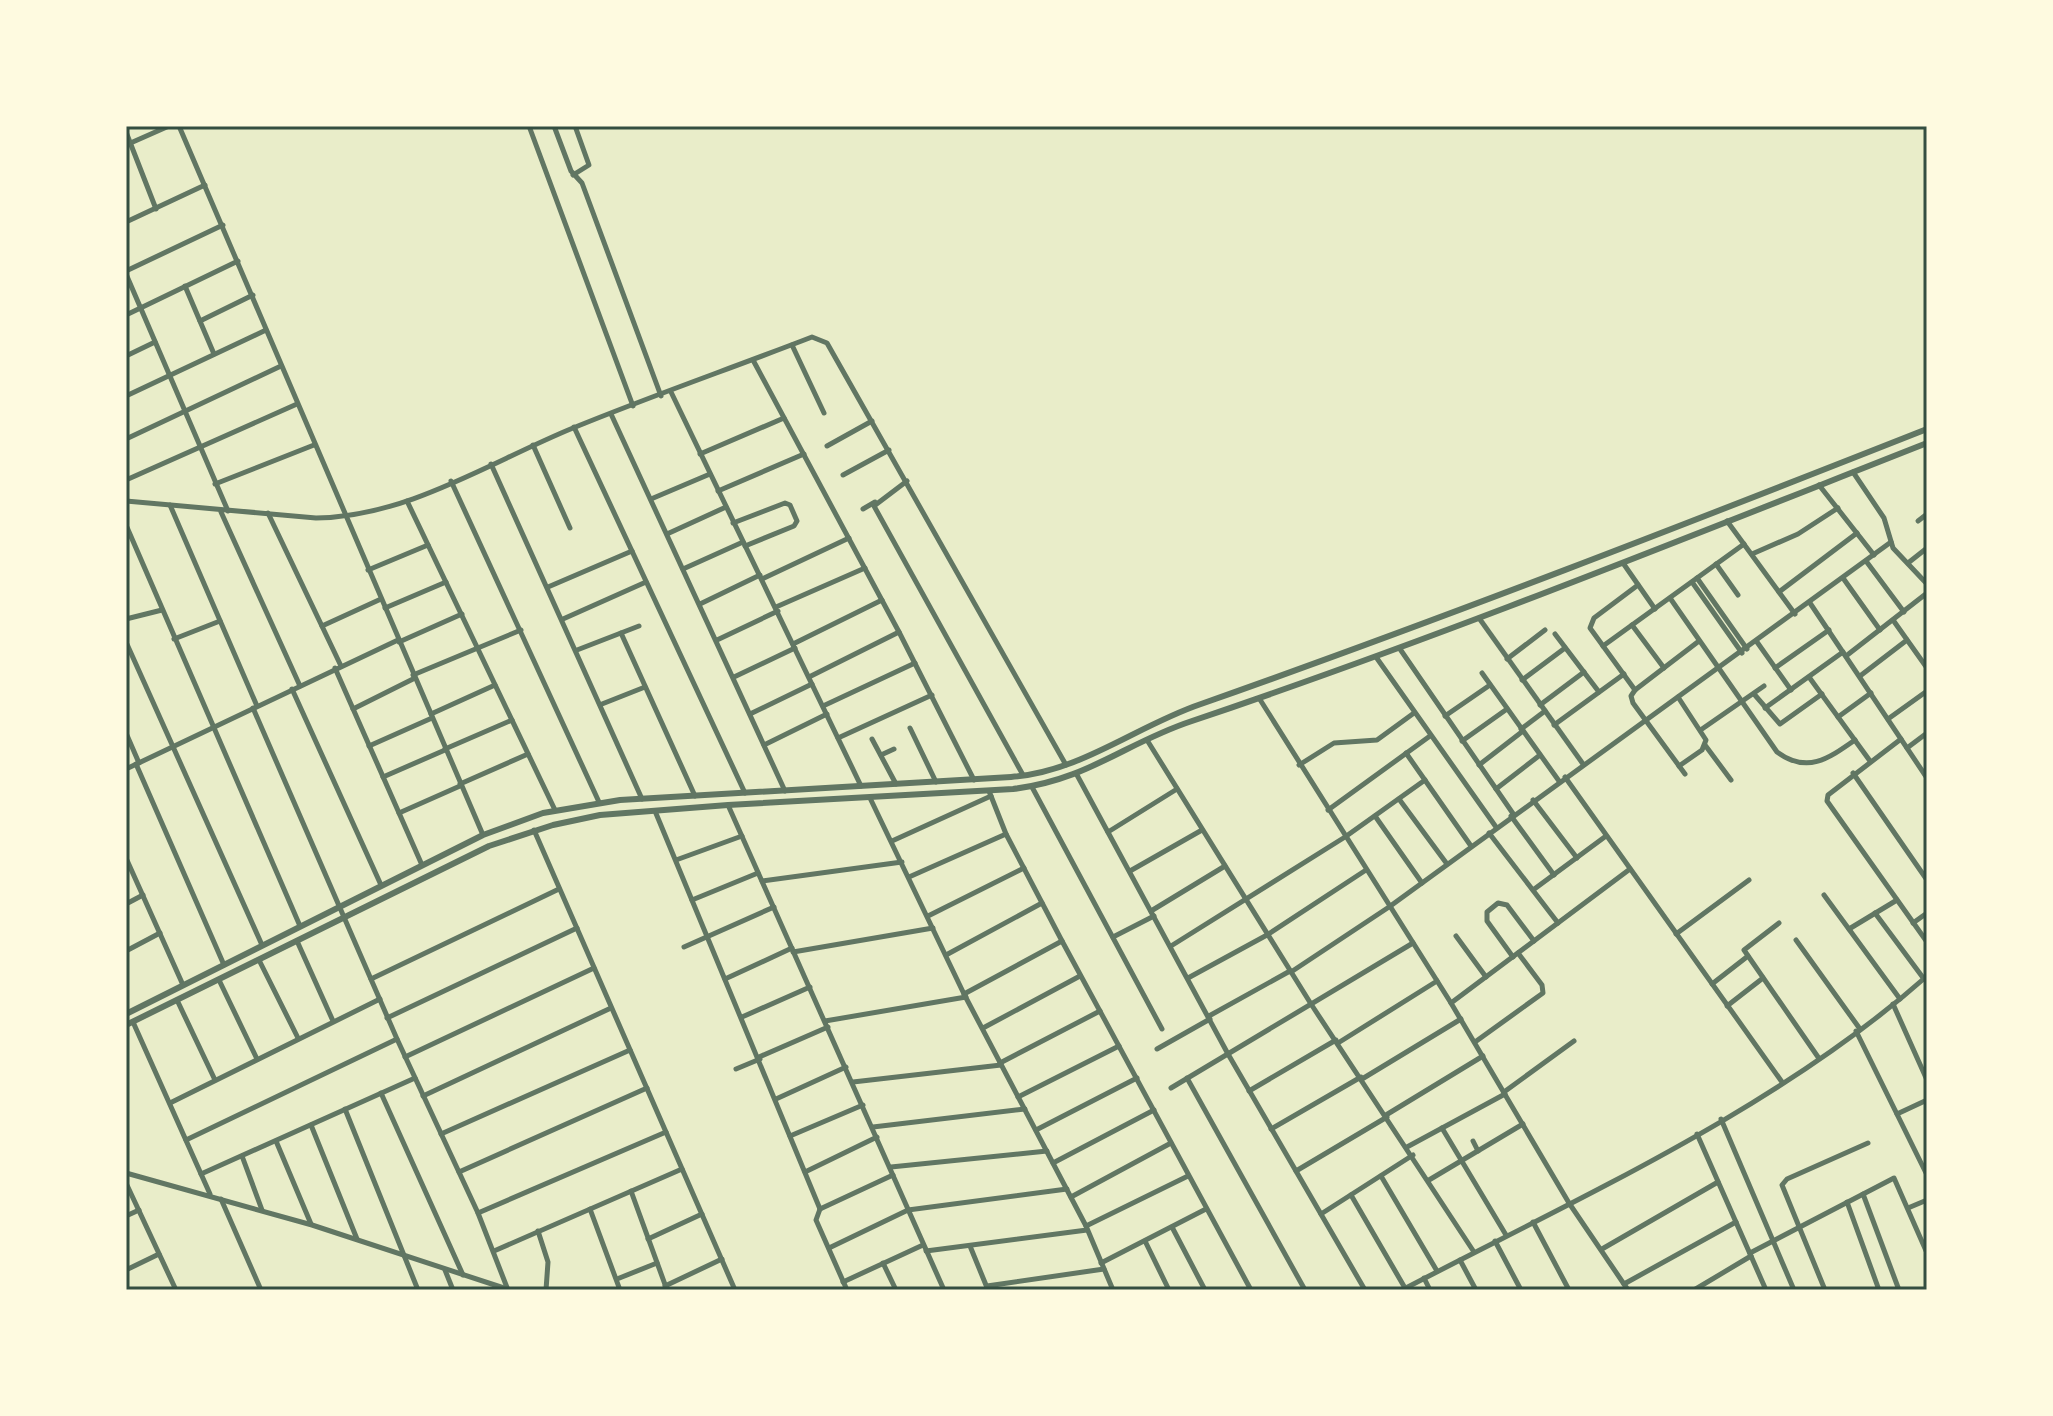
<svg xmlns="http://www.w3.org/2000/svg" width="2053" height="1416" font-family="Arial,sans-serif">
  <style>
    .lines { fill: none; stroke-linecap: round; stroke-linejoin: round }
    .minor { stroke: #617663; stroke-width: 5 }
    .tertiary { stroke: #617663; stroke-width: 6 }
    .neatline { fill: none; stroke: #344e41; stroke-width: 3 }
  </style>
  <rect width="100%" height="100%" fill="#e9edc9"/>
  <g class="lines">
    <g class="minor">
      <path d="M179,126L483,835"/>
      <path d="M529,126L633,406"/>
      <path d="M554,126L571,171L582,183L661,396"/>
      <path d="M126,132L156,209"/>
      <path d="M126,145L169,126"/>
      <path d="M573,175L589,165L575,126"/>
      <path d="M126,222L205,185"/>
      <path d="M126,271L223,225"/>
      <path d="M126,274L228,511"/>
      <path d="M185,286L214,354"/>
      <path d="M126,315L238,261"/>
      <path d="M200,321L253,295"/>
      <path d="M792,345L824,413"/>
      <path d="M126,356L155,342"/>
      <path d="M753,360L899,632L974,780"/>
      <path d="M671,392L861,786"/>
      <path d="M126,396L266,330"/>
      <path d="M611,414L785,791"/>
      <path d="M574,427L745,793"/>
      <path d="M126,439L281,366"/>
      <path d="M533,445L570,528"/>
      <path d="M827,446L872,421"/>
      <path d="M700,454L784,418"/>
      <path d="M491,464L642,799"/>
      <path d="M1853,472L1884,518L1893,548L1927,584"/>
      <path d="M843,475L889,450"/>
      <path d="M126,480L297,404"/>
      <path d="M451,481L599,802"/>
      <path d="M907,481L874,506L1023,775"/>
      <path d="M215,484L314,445"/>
      <path d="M1819,485L1874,555"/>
      <path d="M718,491L804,454"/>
      <path d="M651,499L710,474"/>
      <path d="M126,501L316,518C407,517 490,462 573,428C651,396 732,368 812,337L827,343L1066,765"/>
      <path d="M407,501L555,810"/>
      <path d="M170,505L257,706"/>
      <path d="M863,509L875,502"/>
      <path d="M221,512L300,686"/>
      <path d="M268,513L341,666"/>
      <path d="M1727,521L1795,614"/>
      <path d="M1918,521L1927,514"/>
      <path d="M733,523L785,503L790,505L797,521L794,526L745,546"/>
      <path d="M126,525L300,926"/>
      <path d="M667,534L726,507"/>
      <path d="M1752,554L1798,534L1838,508"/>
      <path d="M1866,561L1904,612"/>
      <path d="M1623,563L1655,609"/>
      <path d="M1908,563L1927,548"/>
      <path d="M1716,564L1738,595"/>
      <path d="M683,569L743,542"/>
      <path d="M368,570L428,545"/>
      <path d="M1697,578L1747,649"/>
      <path d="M1843,578L1880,630"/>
      <path d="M762,579L849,538"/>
      <path d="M1692,582L1742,653"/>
      <path d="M548,587L632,551"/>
      <path d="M1779,592L1857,533"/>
      <path d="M1670,598L1777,752C1807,774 1828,759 1855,740"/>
      <path d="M1810,603L1927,778"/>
      <path d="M700,604L760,575"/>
      <path d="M776,607L865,568"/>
      <path d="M385,608L446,582"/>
      <path d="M1479,618L1583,764"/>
      <path d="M126,619L162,610"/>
      <path d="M563,619L646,582"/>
      <path d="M1893,620L1927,668"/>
      <path d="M1632,625L1664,668"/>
      <path d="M322,626L381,599"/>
      <path d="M621,633L695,796"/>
      <path d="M1555,634L1599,692"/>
      <path d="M174,639L220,621"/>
      <path d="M717,640L778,611"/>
      <path d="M126,642L262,945"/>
      <path d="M399,642L462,614"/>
      <path d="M1757,642L1791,690"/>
      <path d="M793,644L882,600"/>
      <path d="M1603,646L1744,544"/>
      <path d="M1400,649L1514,815"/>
      <path d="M577,650L639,626"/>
      <path d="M1846,656L1927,593"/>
      <path d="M1376,657L1496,827"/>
      <path d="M1507,659L1545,630"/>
      <path d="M335,668L422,865"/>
      <path d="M1775,668L1829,630"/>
      <path d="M1482,673L1559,781"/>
      <path d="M413,675L521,630"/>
      <path d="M1860,676L1907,640"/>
      <path d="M734,677L795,648"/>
      <path d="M809,677L899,632"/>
      <path d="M1809,677L1870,761"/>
      <path d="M1522,680L1565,648"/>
      <path d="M292,689L381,885"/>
      <path d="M1635,690L1590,628L1594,618L1638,585"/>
      <path d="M1635,690L1631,696L1633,703L1685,774"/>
      <path d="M1635,690L1699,641"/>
      <path d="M1754,694L1780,724L1822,694"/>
      <path d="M1678,697L1706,740L1702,750L1679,766"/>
      <path d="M1259,698L1451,1003L1569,1203L1628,1290"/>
      <path d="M602,704L645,687"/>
      <path d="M1540,705L1584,672"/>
      <path d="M823,706L915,663"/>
      <path d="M253,708L397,1039L478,1213L508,1290"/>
      <path d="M1765,708L1843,652"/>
      <path d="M353,709L415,678"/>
      <path d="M431,714L495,685"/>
      <path d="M750,714L812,684"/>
      <path d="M1445,716L1490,685"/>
      <path d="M1838,717L1871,693"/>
      <path d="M1888,719L1927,691"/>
      <path d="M1554,725L1624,674"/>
      <path d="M910,728L936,782"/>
      <path d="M1521,729L1545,711"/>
      <path d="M1702,729L1764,686"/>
      <path d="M126,733L139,763"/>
      <path d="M838,738L932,695"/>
      <path d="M872,739L896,784"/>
      <path d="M1901,739L1828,795L1827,801L1927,942"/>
      <path d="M1147,740L1311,1004L1474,1252"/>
      <path d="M1462,741L1507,709"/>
      <path d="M764,745L827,714"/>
      <path d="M1705,745L1731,780"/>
      <path d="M369,746L432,718"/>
      <path d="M1907,748L1927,733"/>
      <path d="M445,749L512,720"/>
      <path d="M1406,753L1471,846"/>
      <path d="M881,755L894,749"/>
      <path d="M136,764L224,965"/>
      <path d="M1299,765L1334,743L1377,740L1414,713"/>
      <path d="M1479,765L1523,731"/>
      <path d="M126,769L398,640"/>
      <path d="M1853,773L1927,880"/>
      <path d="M1077,775L1228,1054L1365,1290"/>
      <path d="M383,777L445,750"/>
      <path d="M1565,777L1782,1082"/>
      <path d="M460,784L528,754"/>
      <path d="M1032,787L1162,1029"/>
      <path d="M1496,789L1540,755"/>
      <path d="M989,791L1006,834L1062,941L1251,1290"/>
      <path d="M870,798L964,994L1086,1226L1113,1290"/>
      <path d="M1399,799L1447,864"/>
      <path d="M1533,800L1577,858"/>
      <path d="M728,805L944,1290"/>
      <path d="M1328,810L1430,736"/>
      <path d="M655,811L820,1209"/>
      <path d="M399,813L460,786"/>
      <path d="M1375,816L1422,883"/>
      <path d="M1511,816L1554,875"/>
      <path d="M534,830L735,1290"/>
      <path d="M1108,832L1177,789"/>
      <path d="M1489,833L1558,923"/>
      <path d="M892,841L991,796"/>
      <path d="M126,858L183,985"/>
      <path d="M676,860L742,836"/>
      <path d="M1130,871L1202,830"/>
      <path d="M909,877L1006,834"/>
      <path d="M762,881L902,862"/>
      <path d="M1533,890L1606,836"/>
      <path d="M1824,895L1900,999"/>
      <path d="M692,900L758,873"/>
      <path d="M126,904L143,895"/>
      <path d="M1151,911L1225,866"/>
      <path d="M1875,913L1924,979"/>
      <path d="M928,916L1024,868"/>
      <path d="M1779,923L1744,950L1818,1057"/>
      <path d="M1913,923L1927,913"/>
      <path d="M1849,929L1897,900"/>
      <path d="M1676,934L1749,880"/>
      <path d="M1456,936L1486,977"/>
      <path d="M1113,937L1154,916"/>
      <path d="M1796,940L1860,1029"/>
      <path d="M297,941L333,1021"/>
      <path d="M1171,946L1345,837L1425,780"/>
      <path d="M684,947L774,907"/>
      <path d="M126,951L160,933"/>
      <path d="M793,952L933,928"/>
      <path d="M946,955L1042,903"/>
      <path d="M1513,957L1487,921V912L1498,903L1507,905L1534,941"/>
      <path d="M259,960L298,1038"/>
      <path d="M1291,972L1389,907L1891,542"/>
      <path d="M1188,978L1267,935L1366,870"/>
      <path d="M371,979L559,889"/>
      <path d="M725,979L792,948"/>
      <path d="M219,980L257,1059"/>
      <path d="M1712,984L1748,956"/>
      <path d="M964,994L1062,941"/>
      <path d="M177,1000L215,1080"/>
      <path d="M1451,1003L1630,869"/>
      <path d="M1893,1004L1927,1080"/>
      <path d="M1727,1006L1763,978"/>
      <path d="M1209,1016L1290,971"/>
      <path d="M742,1017L810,987"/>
      <path d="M387,1018L577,928"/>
      <path d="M825,1021L966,997"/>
      <path d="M133,1022L210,1194"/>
      <path d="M983,1028L1080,976"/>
      <path d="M1856,1031L1927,1175"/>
      <path d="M1475,1042L1543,993L1542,985L1518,953"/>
      <path d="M1338,1043L1437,981"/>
      <path d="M1157,1049L1210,1019"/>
      <path d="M405,1057L594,968"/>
      <path d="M759,1057L828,1027"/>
      <path d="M1000,1063L1100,1011"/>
      <path d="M736,1069L760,1059"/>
      <path d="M1187,1078L1305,1290"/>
      <path d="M1362,1079L1461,1019"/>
      <path d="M853,1082L1001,1065"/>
      <path d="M1171,1088L1413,943"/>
      <path d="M1249,1091L1336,1040"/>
      <path d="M1504,1092L1574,1041"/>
      <path d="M381,1093L463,1275"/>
      <path d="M423,1096L611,1008"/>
      <path d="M1018,1097L1119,1046"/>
      <path d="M776,1099L846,1067"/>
      <path d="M170,1103L380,999"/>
      <path d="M345,1109L418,1290"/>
      <path d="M1897,1114L1927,1100"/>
      <path d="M1386,1115L1483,1056"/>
      <path d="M1721,1119L1794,1290"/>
      <path d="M311,1125L357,1239"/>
      <path d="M873,1127L1025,1109"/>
      <path d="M1442,1128L1506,1235"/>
      <path d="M1271,1129L1361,1077"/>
      <path d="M1036,1130L1137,1078"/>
      <path d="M441,1134L630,1050"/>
      <path d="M1697,1134L1766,1290"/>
      <path d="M790,1136L863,1105"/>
      <path d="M186,1140L397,1039"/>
      <path d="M276,1141L311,1224"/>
      <path d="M1473,1141L1478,1151"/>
      <path d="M1407,1147L1505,1094"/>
      <path d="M242,1156L262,1210"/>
      <path d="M1053,1163L1154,1110"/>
      <path d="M891,1167L1047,1151"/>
      <path d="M1296,1171L1387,1117"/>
      <path d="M459,1172L647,1088"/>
      <path d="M805,1172L877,1137"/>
      <path d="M126,1173L312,1225L507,1289"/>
      <path d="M201,1174L415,1078"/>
      <path d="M1381,1176L1437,1271"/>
      <path d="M1429,1180L1523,1124"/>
      <path d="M126,1183L176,1290"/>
      <path d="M631,1191L667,1290"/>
      <path d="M1863,1194L1899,1290"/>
      <path d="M1351,1195L1405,1288"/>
      <path d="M1071,1197L1171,1143"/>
      <path d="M221,1199L261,1290"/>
      <path d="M1847,1202L1879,1290"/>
      <path d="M1908,1208L1927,1200"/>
      <path d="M590,1209L620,1290"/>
      <path d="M820,1209L816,1220L847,1290"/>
      <path d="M820,1209L893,1175"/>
      <path d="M478,1213L666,1132"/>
      <path d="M1321,1214L1413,1155"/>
      <path d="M126,1216L139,1210"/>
      <path d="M1533,1222L1569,1290"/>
      <path d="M1086,1226L1188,1176"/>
      <path d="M1172,1227L1205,1290"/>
      <path d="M538,1231L548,1262L546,1290"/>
      <path d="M648,1239L702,1214"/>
      <path d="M1145,1241L1169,1290"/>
      <path d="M1495,1241L1521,1290"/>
      <path d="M970,1246L988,1290"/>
      <path d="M829,1248L908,1210L1067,1189"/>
      <path d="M1602,1249L1718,1182"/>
      <path d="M494,1251L682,1169"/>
      <path d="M926,1251L1087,1230"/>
      <path d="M1750,1253L1894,1178L1927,1253"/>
      <path d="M1460,1260L1476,1290"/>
      <path d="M883,1263L896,1290"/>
      <path d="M1101,1263L1206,1209"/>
      <path d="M126,1270L159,1254"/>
      <path d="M445,1270L453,1290"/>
      <path d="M1424,1278L1430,1290"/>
      <path d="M617,1279L657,1263"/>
      <path d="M843,1282L923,1245"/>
      <path d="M1624,1284L1736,1222"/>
      <path d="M665,1286L722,1259"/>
      <path d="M987,1286L1104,1269"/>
      <path d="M1402,1290C1578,1198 1777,1109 1927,976"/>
      <path d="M1694,1290L1751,1256"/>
      <path d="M1825,1290L1782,1185L1787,1179L1868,1143"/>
    </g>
    <g class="tertiary">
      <path d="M126,1014L483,835L543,813L620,800L1011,777C1081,772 1136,726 1201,704C1445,618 1686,524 1927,429"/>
      <path d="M126,1025L489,846L553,825L600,815L728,805L1013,789C1088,780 1125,743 1192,721C1441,637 1683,539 1927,443"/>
    </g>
  </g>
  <rect width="2053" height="1416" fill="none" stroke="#fefae0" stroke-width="256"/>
  <rect x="128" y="128" width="1797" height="1160" class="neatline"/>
</svg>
